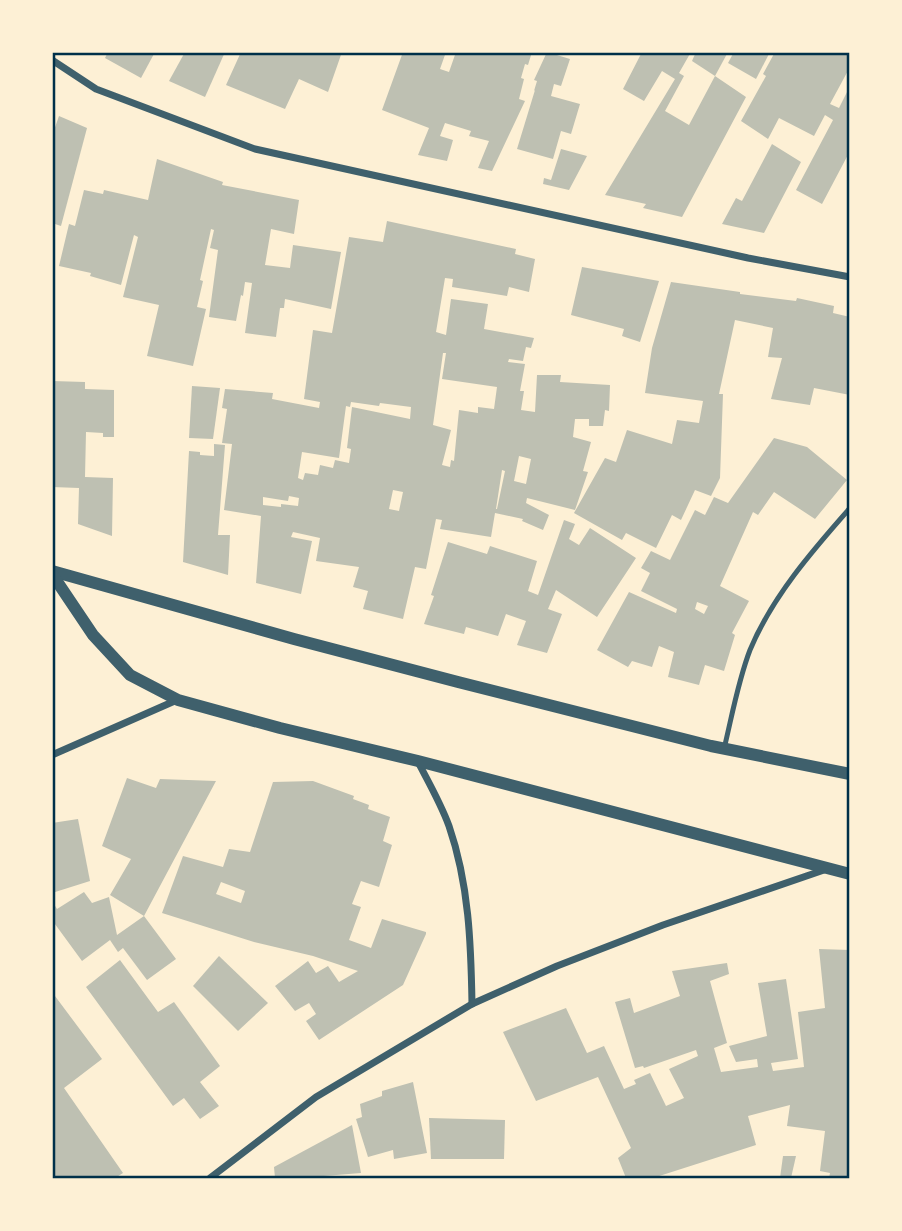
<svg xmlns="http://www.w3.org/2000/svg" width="902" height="1231" font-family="Figtree,sans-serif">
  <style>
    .building { fill: #bec0b2; fill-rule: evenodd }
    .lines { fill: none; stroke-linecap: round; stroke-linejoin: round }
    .service { stroke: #3f606c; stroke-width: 5 }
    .minor { stroke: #3f606c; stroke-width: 7 }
    .tertiary { stroke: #3f606c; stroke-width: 12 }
    .neatline { fill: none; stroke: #003049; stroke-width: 2.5 }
  </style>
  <rect width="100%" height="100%" fill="#fdf0d5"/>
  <g class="building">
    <path d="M108,52H155L141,78L105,58Z"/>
    <path d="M185,52H225L205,97L169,81Z"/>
    <path d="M241,52H342L328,92L299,79L285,109L226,85Z"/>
    <path d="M403,52H446L440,69L449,72L456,52H532L528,65L525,64L521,78L524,79L519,99L525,101L492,171L478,168L489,141L469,136L471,131L445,123L440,136L453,140L447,161L418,155L429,128L382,110Z"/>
    <path d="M547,52L570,59L561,86L554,84L551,96L580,104L571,134L561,131L553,159L517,149L535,90L534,91L537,81L534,80Z"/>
    <path d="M642,52H691L679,73L684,76L665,111L689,125L715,76L746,97L682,217L643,208L646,204L605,195L675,79L662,71L644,101L623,89Z"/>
    <path d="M696,52H728L715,76L692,61Z"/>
    <path d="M734,52H770L756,79L728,63Z"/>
    <path d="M775,52H850V67L830,104L839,108L850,86V151L822,204L796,190L833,120L825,115L814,136L779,118L768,139L741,121L766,76L763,74Z"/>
    <path d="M59,116L87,128L61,226L52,223V136Z"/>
    <path d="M772,144L801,162L764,233L722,224L736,198L742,201Z"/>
    <path d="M561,149L587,156L569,190L543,184L544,178L551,180Z"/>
    <path d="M157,159L223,182L222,185L299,200L294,234L271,229L265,265L290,268L293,245L341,252L331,309L285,299L284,308H280L276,337L245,333L252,283L245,282L243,296L241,295L236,321L209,317L218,250L210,248L214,230L211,229L200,280L203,281L197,307L206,309L193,366L147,356L159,305L123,297L138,237L134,235L121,285L90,276L91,273L59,266L69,224L75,226L84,190L103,194L104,190L148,200Z"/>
    <path d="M387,221L516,249L515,254L535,259L529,292L509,287L507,296L452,287L453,279L445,278L436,332L446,335L451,299L488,304L484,329L534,338L531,348L526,347L523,361L509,359L508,362L525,364L520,391H524L521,410L535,412L537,375H561L560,382L610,385L609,411L605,410L603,426H589V419H575L573,437L591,442L583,471L588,472L575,510L527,498L526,503L549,515L543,530L522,521L523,519L495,513L491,537L440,529L442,520L436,519L426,569L415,567L403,619L363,609L368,591L353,587L359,567L316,561L320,538L293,532L291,537L312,541L301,594L256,583L261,516L224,510L232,444L222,443L227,409L222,408L225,389L273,393L272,399L319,408L320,402L304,399L313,330L332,333L349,237L383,242ZM443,353H446L442,379L497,387L494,409L478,407V413L459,410L454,461L451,460L450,467L442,465L451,430L433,425ZM351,402L379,406L380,403L411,407L410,419L352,407L347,448L351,449L349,463L335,460L333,468L320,465L318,475L305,473L303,480L298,478L302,452L339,458L346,406L350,407ZM519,456L531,459L526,484L514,481ZM502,470L505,471L497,509H496ZM393,490L403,492L399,511L389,509ZM289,496L299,498L298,506L281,504V507L263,505V497L288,501Z"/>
    <path d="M582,267L659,281L640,342L622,336L624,329L571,315Z"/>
    <path d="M671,282L740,292V294L796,301L797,298L834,306L833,313L850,317V395L814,388L810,405L771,399L782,358L768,357L773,328L735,320L719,394H723L720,478L711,496L695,490L681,520L672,515L656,548L626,533L622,540L574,513L605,458L616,462L627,430L672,444L677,420L699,423L703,401L645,393L652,348Z"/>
    <path d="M52,381L85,382V389L114,390V437H103V433L86,432L85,477L113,478L112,536L78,524L79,488L52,487Z"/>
    <path d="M192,386L220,388L213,439L189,438Z"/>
    <path d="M774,438L807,447L847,480L815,519L774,492L758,515L753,512L720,586L749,601L732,633L735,635L724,671L705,665L699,685L668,677L674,652L659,646L652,667L632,661L628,667L597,650L629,592L676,613L677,609L641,591L650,573L641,568L644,563L651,551L670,560L695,510L705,515L714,497L728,503ZM697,602L708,606L704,614L695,609Z"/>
    <path d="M214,444L225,445L218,535H230L228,575L183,562L189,451L200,452V455L214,456Z"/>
    <path d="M564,520L575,524L569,539L579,545L590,528L636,558L597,617L556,590L548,609L562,614L547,653L517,645L526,621L506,614L498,636L466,627L464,634L424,624L434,596L431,595L448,542L487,554L490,546L537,561L528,591L538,595Z"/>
    <path d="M127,778L156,788L160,779L216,781L144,916L110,895L131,859L102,846Z"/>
    <path d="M313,781L354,796L353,799L369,805L368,809L390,817L383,841L392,845L379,887L361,881L352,904L361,907L349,940L371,948L382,919L426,932V934L403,985L319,1040L306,1021L316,1014L309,1003L295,1011L275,986L308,961L316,973L328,966L339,982L358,971L313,956L254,942L162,913L183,856L223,867L229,849L250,852L273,782ZM221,882L245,891L241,903L216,894Z"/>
    <path d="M78,819L90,881L52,893V823Z"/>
    <path d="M84,892L92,903L109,897L117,935L144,916L176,959L147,980L123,948L118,952L110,940L82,961L52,920V901L57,909Z"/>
    <path d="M819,949L850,950V1178H829L830,1173L820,1171L825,1131L787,1126L790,1105L748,1116L756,1145L653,1178H626L618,1158L631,1148L598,1077L536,1101L503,1032L566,1008L587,1053L604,1046L624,1089L636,1084L634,1080L650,1073L666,1106L684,1098L669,1069L698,1056L696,1050L644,1068L643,1066L635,1068L615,1002L630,998L634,1013L680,996L672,971L727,963L729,974L710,981L727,1043L714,1048L721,1072L758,1067L757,1059L736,1062L729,1046L767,1036L758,983L786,979L798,1059L771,1063L773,1071L804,1067L798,1012L825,1008Z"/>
    <path d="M219,956L268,1003L238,1031L193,986Z"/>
    <path d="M120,960L158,1012L174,1002L220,1066L200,1082L219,1106L200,1119L184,1098L173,1106L86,987Z"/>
    <path d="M52,992L102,1059L64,1088L123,1173L115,1178H52Z"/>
    <path d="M413,1082L427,1153L394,1159L393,1150L368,1157L356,1119L362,1117L360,1104L382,1096V1091Z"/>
    <path d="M429,1118L505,1120L504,1159H431Z"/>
    <path d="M352,1125L361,1173L299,1178H275L274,1167Z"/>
    <path d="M783,1156H796L791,1178H780Z"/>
  </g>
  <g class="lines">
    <path class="service" d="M724,749C732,716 738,681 750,650C772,597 812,551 850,508"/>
    <g class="minor">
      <path d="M52,60L96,89L255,149L748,258L850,277"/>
      <path d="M52,755L177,700"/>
      <path d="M418,762C429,783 441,804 449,826C469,884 471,944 472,1004"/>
      <path d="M210,1178L316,1097L472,1004L557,966L663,925L824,870"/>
    </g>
    <g class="tertiary">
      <path d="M52,571L294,639L458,682L711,746L850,774"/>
      <path d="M52,574L93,635L130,675L178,700L280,728L418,761L850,874"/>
    </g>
  </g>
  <rect width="902" height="1231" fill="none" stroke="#fdf0d5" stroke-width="108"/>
  <rect x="54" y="54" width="794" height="1123" class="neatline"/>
</svg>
